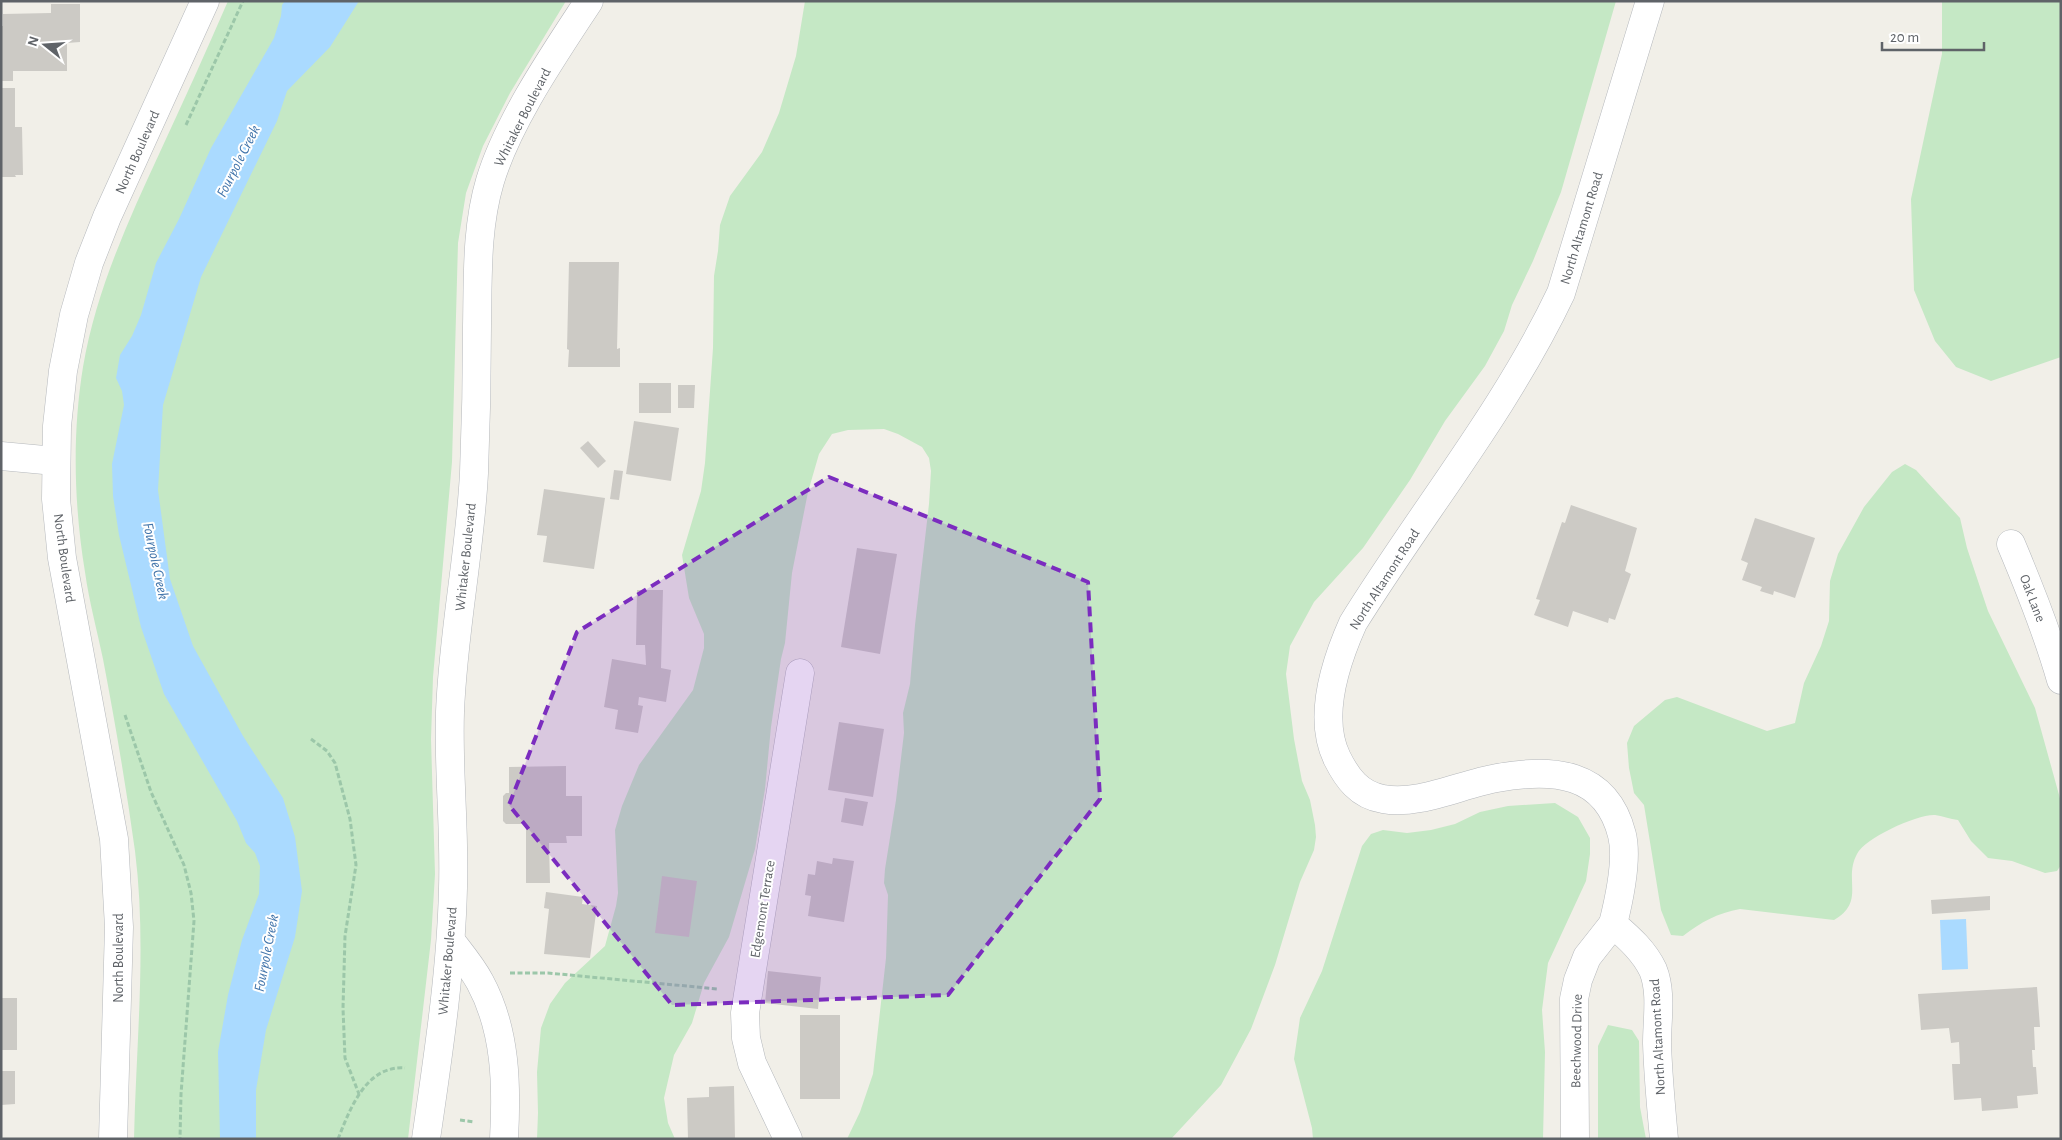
<svg xmlns="http://www.w3.org/2000/svg" width="2062" height="1140" font-family="'Alegreya Sans',sans-serif">
  <style>
    .green { fill: #c5e8c5 }
    .water { fill: #aadaff }
    .building { fill: #cccac5 }
    .lines { fill: none; stroke-linecap: round; stroke-linejoin: round }
    .minor-casing { stroke: #b5b8bc; stroke-width: 29 }
    .tertiary-casing { stroke: #b5b8bc; stroke-width: 29 }
    .path { stroke: #9cc7a9; stroke-width: 3; stroke-dasharray: 5 2.5; stroke-linecap: butt }
    .minor { stroke: #fff; stroke-width: 28 }
    .tertiary { stroke: #fff; stroke-width: 28 }
    .marked { fill: #7b2cbf; fill-opacity: 0.2; stroke: #7b2cbf; stroke-width: 4; stroke-dasharray: 10 6; stroke-linejoin: round }
    .labels { text-anchor: middle; stroke-width: 4; stroke-linejoin: round; paint-order: stroke }
    .street-label { font-size: 14px; fill: #5f6368; stroke: #fff }
    .water-label { font-size: 15px; font-style: italic; fill: #4174aa; stroke: #fff }
  </style>
  <rect width="100%" height="100%" fill="#f1efe8"/>
  <g class="green">
    <path d="M228,1H566L510,93L483,146L466,193L458,243L452,462L433,677L431,739L435,874L431,940L408,1139H134C136,1043 147,946 135,851C126,786 115,722 103,659C97,630 89,601 85,572C74,505 72,435 83,367C96,291 128,221 160,152C183,102 206,52 228,1Z"/>
    <path d="M805,1H1616L1561,192L1533,261L1512,305L1504,331L1485,366L1445,421L1410,480L1363,548L1314,602L1290,646L1286,674L1294,739L1302,781L1310,800L1315,825L1316,837L1314,850L1300,882L1275,965L1251,1029L1221,1085L1171,1139H847L860,1112L873,1074L886,958L888,895L884,883L885,869L896,800L904,733L903,713L910,684L915,625L929,504L931,471L929,458L922,447L898,434L884,429L848,430L832,434L819,454L808,492L792,573L785,643L781,659L771,727L765,789L755,849L729,937L704,983L692,1023L674,1055L664,1098L668,1123L675,1139H537L538,1113L537,1072L541,1028L550,1004L565,983L605,946L616,906L618,893L615,830L622,806L639,765L693,690L704,648V634L689,598L682,555L701,491L705,463L713,348L714,276L718,251L720,225L730,196L762,152L779,113L796,56Z"/>
    <path d="M1942,1H2061V357L1991,381L1956,367L1935,341L1914,290L1911,199L1942,54Z"/>
    <path d="M1905,464L1916,470L1960,518L1967,548L1988,611L2035,708L2061,802V865L2057,871L2045,873L2012,861L1988,858L1971,841L1958,820C1950,819 1942,816 1935,815C1917,814 1865,838 1857,854C1843,880 1866,901 1834,920L1740,909C1718,913 1701,922 1683,936L1671,935L1661,910L1644,805L1634,793L1629,768L1627,743L1634,726L1665,700L1677,697L1767,731L1795,723L1804,683L1821,646L1829,621L1830,581L1838,554L1864,507L1892,472Z"/>
    <path d="M1555,803L1578,817L1590,838V854L1586,881L1548,963L1542,1010L1545,1052L1543,1139H1313L1312,1128L1294,1059L1298,1032L1300,1018L1322,971L1362,846L1371,834L1383,830L1407,833L1431,830L1455,824L1480,812L1508,806Z"/>
    <path d="M1608,1025L1632,1030L1639,1041L1640,1107L1646,1139H1598V1046Z"/>
  </g>
  <g class="water">
    <path d="M285,1H359L330,47L287,91L277,121L201,277L163,405L158,490L170,579L193,646L243,736L283,798L295,837L302,891L295,937L266,1030L256,1090V1139H220L218,1052L228,995L242,940L259,894L260,866L255,853L246,843L237,821L164,694L141,627L119,535L113,496L112,464L124,405L122,391L116,378L120,355L132,336L141,315L156,263L179,219L211,148L274,38L281,16L282,5Z"/>
    <path d="M1966,919L1968,969L1942,970L1940,920Z"/>
  </g>
  <g class="building">
    <path d="M51,4H80V42L67,43V71H13V81H1V26H3V14L51,13Z"/>
    <path d="M1,88H15V127H22L23,175H15L16,177H1Z"/>
    <path d="M569,262H619L617,349L620,348V367H568L569,350L567,349Z"/>
    <rect x="639" y="383" width="32" height="30"/>
    <path d="M678,385H695L694,408H678Z"/>
    <path d="M634,421L679,428L671,481L626,474Z"/>
    <path d="M588,441L606,461L598,468L580,448Z"/>
    <path d="M614,470L623,471L619,500L610,499Z"/>
    <path d="M544,489L605,498L594,569L543,562L547,536L537,535Z"/>
    <path d="M1571,505L1637,528L1625,571L1631,574L1615,620L1609,618L1608,623L1573,611L1568,627L1534,615L1540,600L1536,599L1562,522L1565,523Z"/>
    <path d="M1755,518L1815,538L1795,598L1774,591L1773,595L1760,591L1762,587L1742,580L1748,563L1741,560Z"/>
    <path d="M857,548L897,554L880,654L841,647Z"/>
    <path d="M637,590H663L661,668L671,670L666,702L639,697L638,705L643,706L638,733L615,729L618,710L604,707L612,659L646,665L645,645H636Z"/>
    <path d="M839,722L884,729L873,797L828,790Z"/>
    <path d="M566,766V796H582V836H566L567,843H549L550,883H526V824H506L503,821V796L506,793H509V767Z"/>
    <path d="M845,798L868,802L863,826L841,822Z"/>
    <path d="M833,858L854,861L844,922L808,916L811,896L805,895L808,874L815,875L817,861L832,864Z"/>
    <path d="M662,876L697,881L689,937L655,933Z"/>
    <path d="M546,892L583,897L582,904L597,906L590,958L544,954L549,909L544,908Z"/>
    <path d="M1990,896V910L1932,914L1931,900Z"/>
    <path d="M768,971L821,977L818,1009L765,1003Z"/>
    <path d="M2037,987L2040,1027H2034L2035,1050H2032L2033,1067H2036L2038,1094L2017,1096L2018,1108L1982,1111L1981,1098L1954,1100L1952,1064H1960L1959,1042L1951,1043L1949,1028L1921,1030L1918,994Z"/>
    <rect x="1" y="998" width="16" height="52"/>
    <rect x="800" y="1015" width="40" height="84"/>
    <path d="M1,1071H15V1104L1,1105Z"/>
    <path d="M734,1086L735,1139H688L687,1098L709,1097V1087Z"/>
  </g>
  <g class="lines">
    <g class="minor-casing">
      <g id="minor">
        <path d="M1650,1L1561,293C1505,411 1421,513 1353,623C1336,661 1317,717 1337,758C1347,778 1359,795 1383,799C1418,806 1462,784 1497,778C1552,768 1606,771 1622,835C1628,859 1619,900 1613,924C1629,938 1644,951 1653,970C1662,992 1657,1020 1657,1043C1658,1075 1661,1107 1664,1139"/>
        <path d="M1,456L55,461"/>
        <path d="M2011,544C2030,589 2048,634 2061,680"/>
        <path d="M451,941C461,954 472,967 480,982C506,1030 507,1085 504,1139"/>
        <path d="M426,1139C438,1056 451,972 453,888C455,829 448,771 450,712C453,632 470,553 474,473C476,424 477,375 477,326C478,277 476,228 490,181C508,121 555,53 589,1"/>
        <path d="M788,1139L752,1063L746,1038L745,1013L800,673"/>
        <path d="M1575,1139L1574,999L1578,980L1587,957L1613,924"/>
      </g>
    </g>
    <g class="tertiary-casing">
      <path id="tertiary" d="M113,1139L119,927L114,839L62,558L56,499L57,426L63,371L74,315L89,263L107,217L205,1"/>
    </g>
    <g class="path">
      <path d="M186,125L243,1"/>
      <path d="M125,715L151,792L184,865L191,893L194,921L181,1094L180,1139"/>
      <path d="M311,739L327,751L335,763L350,819L356,865L345,936L343,1008L345,1058L359,1094"/>
      <path d="M510,973H548L718,989"/>
      <path d="M460,1120L474,1122"/>
      <path d="M338,1139C350,1109 366,1065 405,1068"/>
    </g>
    <use href="#minor" class="minor"/>
    <use href="#tertiary" class="tertiary"/>
  </g>
  <path class="marked" d="M829,477L1088,582L1100,799L948,995L672,1005L509,805L577,632Z"/>
  <g class="labels">
    <g class="street-label">
      <text transform="translate(522 117) rotate(-63)" y="5">Whitaker Boulevard</text>
      <text transform="translate(137 152) rotate(-66)" y="5">North Boulevard</text>
      <text transform="translate(1581 228) rotate(-73)" y="5">North Altamont Road</text>
      <text transform="translate(465 557) rotate(-84)" y="5">Whitaker Boulevard</text>
      <text transform="translate(65 558) rotate(82)" y="5">North Boulevard</text>
      <text transform="translate(1384 579) rotate(-57)" y="5">North Altamont Road</text>
      <text transform="translate(2033 598) rotate(69)" y="5">Oak Lane</text>
      <text transform="translate(762 909) rotate(-81)" y="5">Edgemont Terrace</text>
      <text transform="translate(118 958) rotate(-90)" y="5">North Boulevard</text>
      <text transform="translate(447 961) rotate(-85)" y="5">Whitaker Boulevard</text>
      <text transform="translate(1657 1037) rotate(-93)" y="5">North Altamont Road</text>
      <text transform="translate(1576 1041) rotate(-89)" y="5">Beechwood Drive</text>
    </g>
    <g class="water-label">
      <text transform="translate(238 161) rotate(-63)" y="5">Fourpole Creek</text>
      <text transform="translate(156 561) rotate(78)" y="5">Fourpole Creek</text>
      <text transform="translate(266 953) rotate(-79)" y="5">Fourpole Creek</text>
    </g>
  </g>
  <rect width="2062" height="1140" fill="none" stroke="#5f6368" stroke-width="5"/>
  <g transform="translate(45 45) rotate(287)" stroke="#ffffff" stroke-width="4" paint-order="stroke">
  <path d="M0-4L9 19L0 12L-9 19Z" fill="#5f6368"/>
  <text y="-8" font-size="14" font-weight="bold" text-anchor="middle" fill="#5f6368">N</text>
  </g>
  <path d="M1882 42v8h102v-8" fill="none" stroke="#5f6368" stroke-width="2.5"/>
  <text x="1890" y="42" font-size="15" fill="#5f6368" stroke="#ffffff" stroke-width="4" paint-order="stroke">20 m</text>
</svg>
